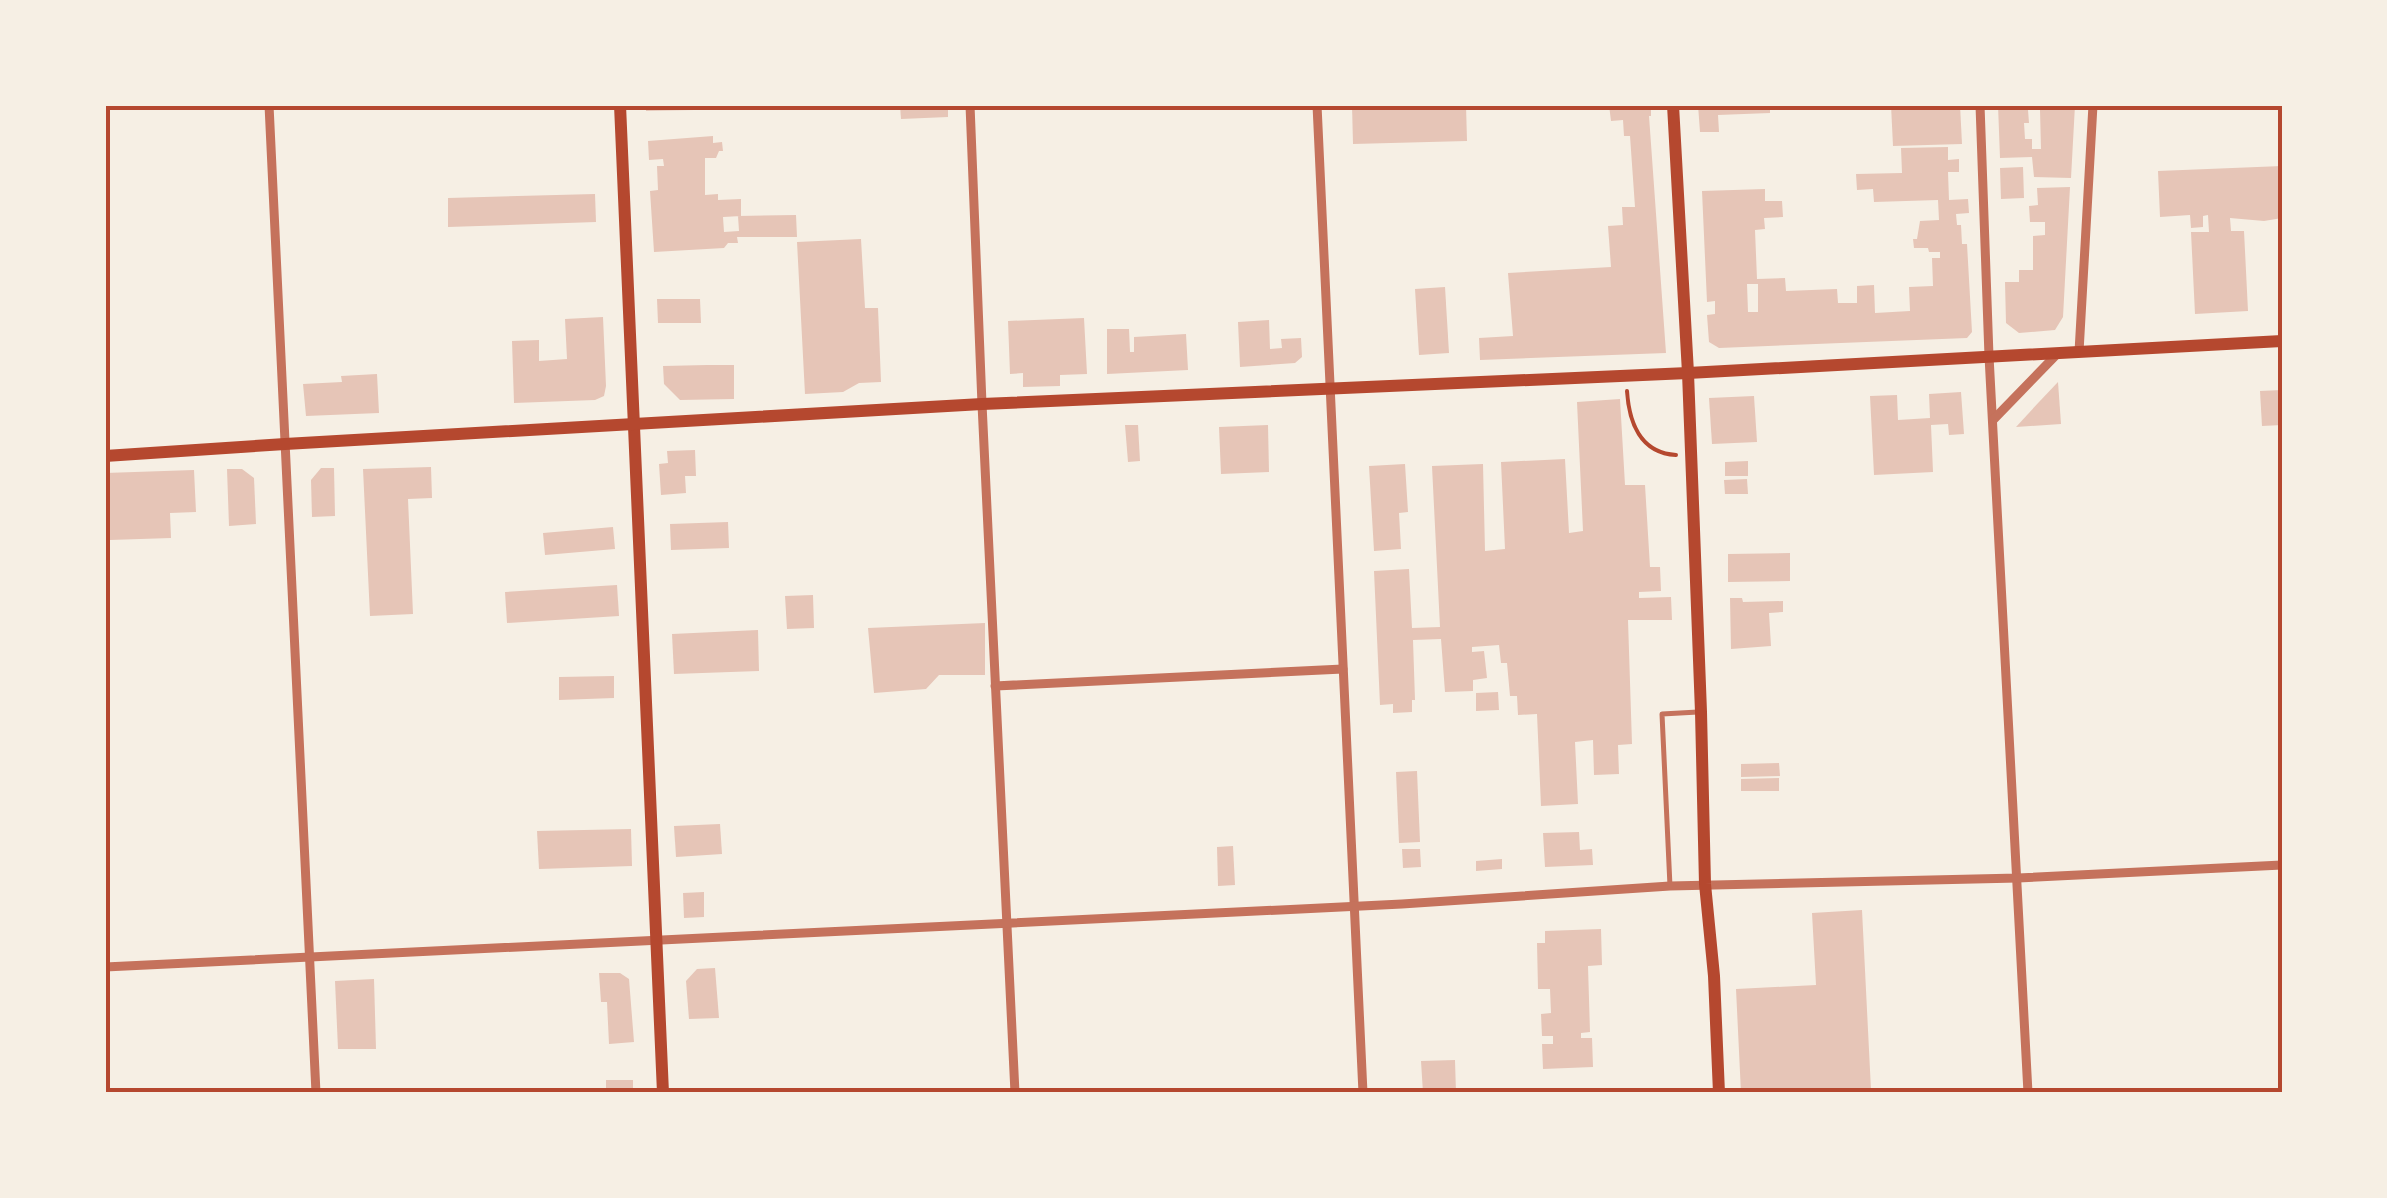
<svg xmlns="http://www.w3.org/2000/svg" width="2387" height="1198" font-family="Lato,sans-serif">
  <style>
    .building { fill: #e6c5b7; fill-rule: evenodd }
    .lines { fill: none; stroke-linecap: round; stroke-linejoin: round }
    .path { stroke: #b5482f; stroke-width: 4 }
    .service { stroke: #c5725c; stroke-width: 5 }
    .minor { stroke: #c5725c; stroke-width: 9 }
    .secondary { stroke: #b5482f; stroke-width: 12 }
    .neatline { fill: none; stroke: #b5482f; stroke-width: 4 }
  </style>
  <rect width="100%" height="100%" fill="#f6efe4"/>
  <g class="building">
    <path d="M646,105H693L694,110L646,111Z"/>
    <path d="M900,105H948V117L901,119Z"/>
    <path d="M1352,105H1466L1467,141L1353,144Z"/>
    <path d="M1609,105H1651V116H1649L1666,353L1480,360L1479,338L1513,336L1508,273L1611,267L1608,226L1623,225L1622,207H1635L1630,136H1624L1623,120L1611,121Z"/>
    <path d="M1698,105H1770V113L1718,115L1719,132H1700Z"/>
    <path d="M1891,105H1960L1962,144L1893,146Z"/>
    <path d="M1998,105H2075L2071,178L2034,177L2032,157L2000,158ZM2028,110H2040L2041,149H2032V139H2025L2024,123H2029Z"/>
    <path d="M713,136V143L722,142L723,151H719L716,158H705V195L718,194V200L741,199V216L723,217L724,232L739,231L738,216L796,215L797,237H737L738,243H728L724,248L654,252L650,191L658,190L657,166H664L663,159L649,160L648,141Z"/>
    <path d="M1948,147V160L1959,159V172H1948L1949,200L1968,199L1969,213L1956,214L1957,225H1961L1962,244H1967L1972,332L1967,338L1719,348L1709,342L1707,315L1715,314V301L1707,302L1702,191L1765,189V201H1782L1783,217L1764,218L1765,229L1755,230L1757,279L1785,278L1786,291L1837,289L1838,303H1857V286L1874,285L1875,313L1910,311L1909,287L1933,286L1932,258H1940V252H1929L1928,248H1914L1913,239H1917L1920,221L1939,220L1938,200L1874,202L1873,189L1857,190L1856,174L1902,173L1901,148ZM1747,284H1758V312H1748Z"/>
    <path d="M2282,166V218L2264,221L2230,218L2231,231H2244L2248,311L2195,314L2191,232H2209L2208,215L2203,216V227L2191,228L2190,215L2160,217L2158,171Z"/>
    <path d="M2023,167L2024,198L2001,199L2000,168Z"/>
    <path d="M2070,187L2063,317L2055,330L2019,333L2006,323L2005,282H2019V270H2033V236L2045,235V222H2030L2029,206L2038,205L2037,188Z"/>
    <path d="M595,194L596,222L448,227V198Z"/>
    <path d="M861,239L865,308H878L881,382L859,383L843,392L805,394L797,242Z"/>
    <path d="M1445,287L1449,353L1419,355L1415,289Z"/>
    <path d="M657,299H700L701,323H658Z"/>
    <path d="M603,317L606,386L604,396L595,400L514,403L512,341L539,340V361L567,359L565,319Z"/>
    <path d="M1084,318L1087,374L1060,375V386L1023,387V373L1010,374L1008,321Z"/>
    <path d="M1269,320L1270,349L1282,348L1281,339L1301,338L1302,357L1295,363L1240,367L1238,322Z"/>
    <path d="M1107,329H1129L1130,352H1134V337L1186,334L1188,370L1107,374Z"/>
    <path d="M707,365H734V399L680,400L664,384L663,366Z"/>
    <path d="M377,374L379,413L306,416L303,384L342,382L341,376Z"/>
    <path d="M2058,382L2061,424L2016,427L2039,402Z"/>
    <path d="M2282,390V425L2262,426L2260,391Z"/>
    <path d="M1961,392L1964,434L1949,435L1948,424L1931,425L1933,472L1874,475L1870,396L1897,395L1898,420L1930,418L1929,394Z"/>
    <path d="M1754,396L1757,442L1712,444L1709,398Z"/>
    <path d="M1620,399L1625,485H1645L1650,567H1660L1661,591L1639,592V598L1671,597L1672,620H1628L1632,744L1618,745L1619,774L1594,775L1593,740L1575,742L1578,804L1541,806L1537,714L1518,715L1517,696H1510L1507,663H1501L1499,645L1472,647V652L1484,651L1487,678L1473,680V691L1445,692L1441,639L1413,640L1415,700H1412V712L1393,713V704L1380,705L1374,571L1409,569L1412,628L1440,627L1432,466L1483,464L1485,551L1505,549L1501,462L1565,459L1569,533L1583,531L1577,402Z"/>
    <path d="M1125,425H1138L1140,461L1128,462Z"/>
    <path d="M1268,425L1269,472L1221,474L1219,427Z"/>
    <path d="M695,450L696,476H685L686,493L661,495L659,464L668,463L667,451Z"/>
    <path d="M1748,461V476H1725V462Z"/>
    <path d="M1405,464L1408,512L1399,513L1401,549L1374,551L1369,466Z"/>
    <path d="M431,467L432,498L408,499L413,614L370,616L363,469Z"/>
    <path d="M321,468H334L335,516L312,517L311,480Z"/>
    <path d="M227,469H242L254,478L256,524L229,526Z"/>
    <path d="M194,470L196,512L170,513L171,538L110,540V549H105V473Z"/>
    <path d="M1747,479L1748,494H1725L1724,480Z"/>
    <path d="M728,522L729,548L671,550L670,524Z"/>
    <path d="M613,527L615,549L545,555L543,533Z"/>
    <path d="M1790,553V581L1728,582V554Z"/>
    <path d="M617,585L619,616L507,623L505,592Z"/>
    <path d="M813,595L814,628L787,629L785,596Z"/>
    <path d="M1730,598H1742L1743,602L1783,601V612L1769,613L1771,646L1731,649Z"/>
    <path d="M985,623V675H939L926,689L874,693L868,628Z"/>
    <path d="M758,630L759,671L674,674L672,634Z"/>
    <path d="M614,676V698L559,700V677Z"/>
    <path d="M1498,692L1499,710L1476,711V693Z"/>
    <path d="M1779,763L1780,776L1741,777V764Z"/>
    <path d="M1417,771L1420,842L1399,843L1396,772Z"/>
    <path d="M1779,778V791H1741V779Z"/>
    <path d="M720,824L722,854L676,857L674,826Z"/>
    <path d="M631,829L632,866L539,869L537,831Z"/>
    <path d="M1579,832L1580,850L1592,849L1593,865L1545,867L1543,833Z"/>
    <path d="M1233,846L1235,885L1218,886L1217,847Z"/>
    <path d="M1402,849H1420L1421,867L1403,868Z"/>
    <path d="M1502,859V869L1476,871V861Z"/>
    <path d="M704,892V917L684,918L683,893Z"/>
    <path d="M1862,910L1871,1090L1741,1093L1736,989L1816,985L1812,913Z"/>
    <path d="M1601,929L1602,965L1588,966L1590,1032L1581,1033V1038H1592L1593,1067L1543,1069L1542,1044H1553V1036H1542L1541,1014L1551,1013L1550,989H1538L1537,943H1545V931Z"/>
    <path d="M715,968L719,1018L689,1019L686,981L697,969Z"/>
    <path d="M599,973H620L629,979L634,1042L609,1044L607,1002H601Z"/>
    <path d="M374,979L376,1049H338L335,981Z"/>
    <path d="M1455,1060L1456,1093H1423L1421,1061Z"/>
    <rect x="606" y="1080" width="27" height="13"/>
  </g>
  <g class="lines">
    <path class="path" d="M1627,391C1629,422 1640,453 1676,455"/>
    <path class="service" d="M1670,886L1662,714L1698,712"/>
    <g class="minor">
      <path d="M269,105L316,1093"/>
      <path d="M970,105L982,404L1015,1093"/>
      <path d="M1317,105L1363,1093"/>
      <path d="M1980,105L1989,356L2028,1093"/>
      <path d="M2079,352L2093,105"/>
      <path d="M1994,419L2057,354"/>
      <path d="M995,686L1343,669"/>
      <path d="M105,967L1402,904L1670,886L2018,878L2282,865"/>
    </g>
    <g class="secondary">
      <path d="M620,105L663,1093"/>
      <path d="M1673,105L1688,373L1701,712L1705,884L1714,976L1719,1093"/>
      <path d="M105,456L285,444L982,404L1688,373L2282,341"/>
    </g>
  </g>
  <rect width="2387" height="1198" fill="none" stroke="#f6efe4" stroke-width="215"/>
  <rect x="108" y="108" width="2172" height="982" class="neatline"/>
</svg>
